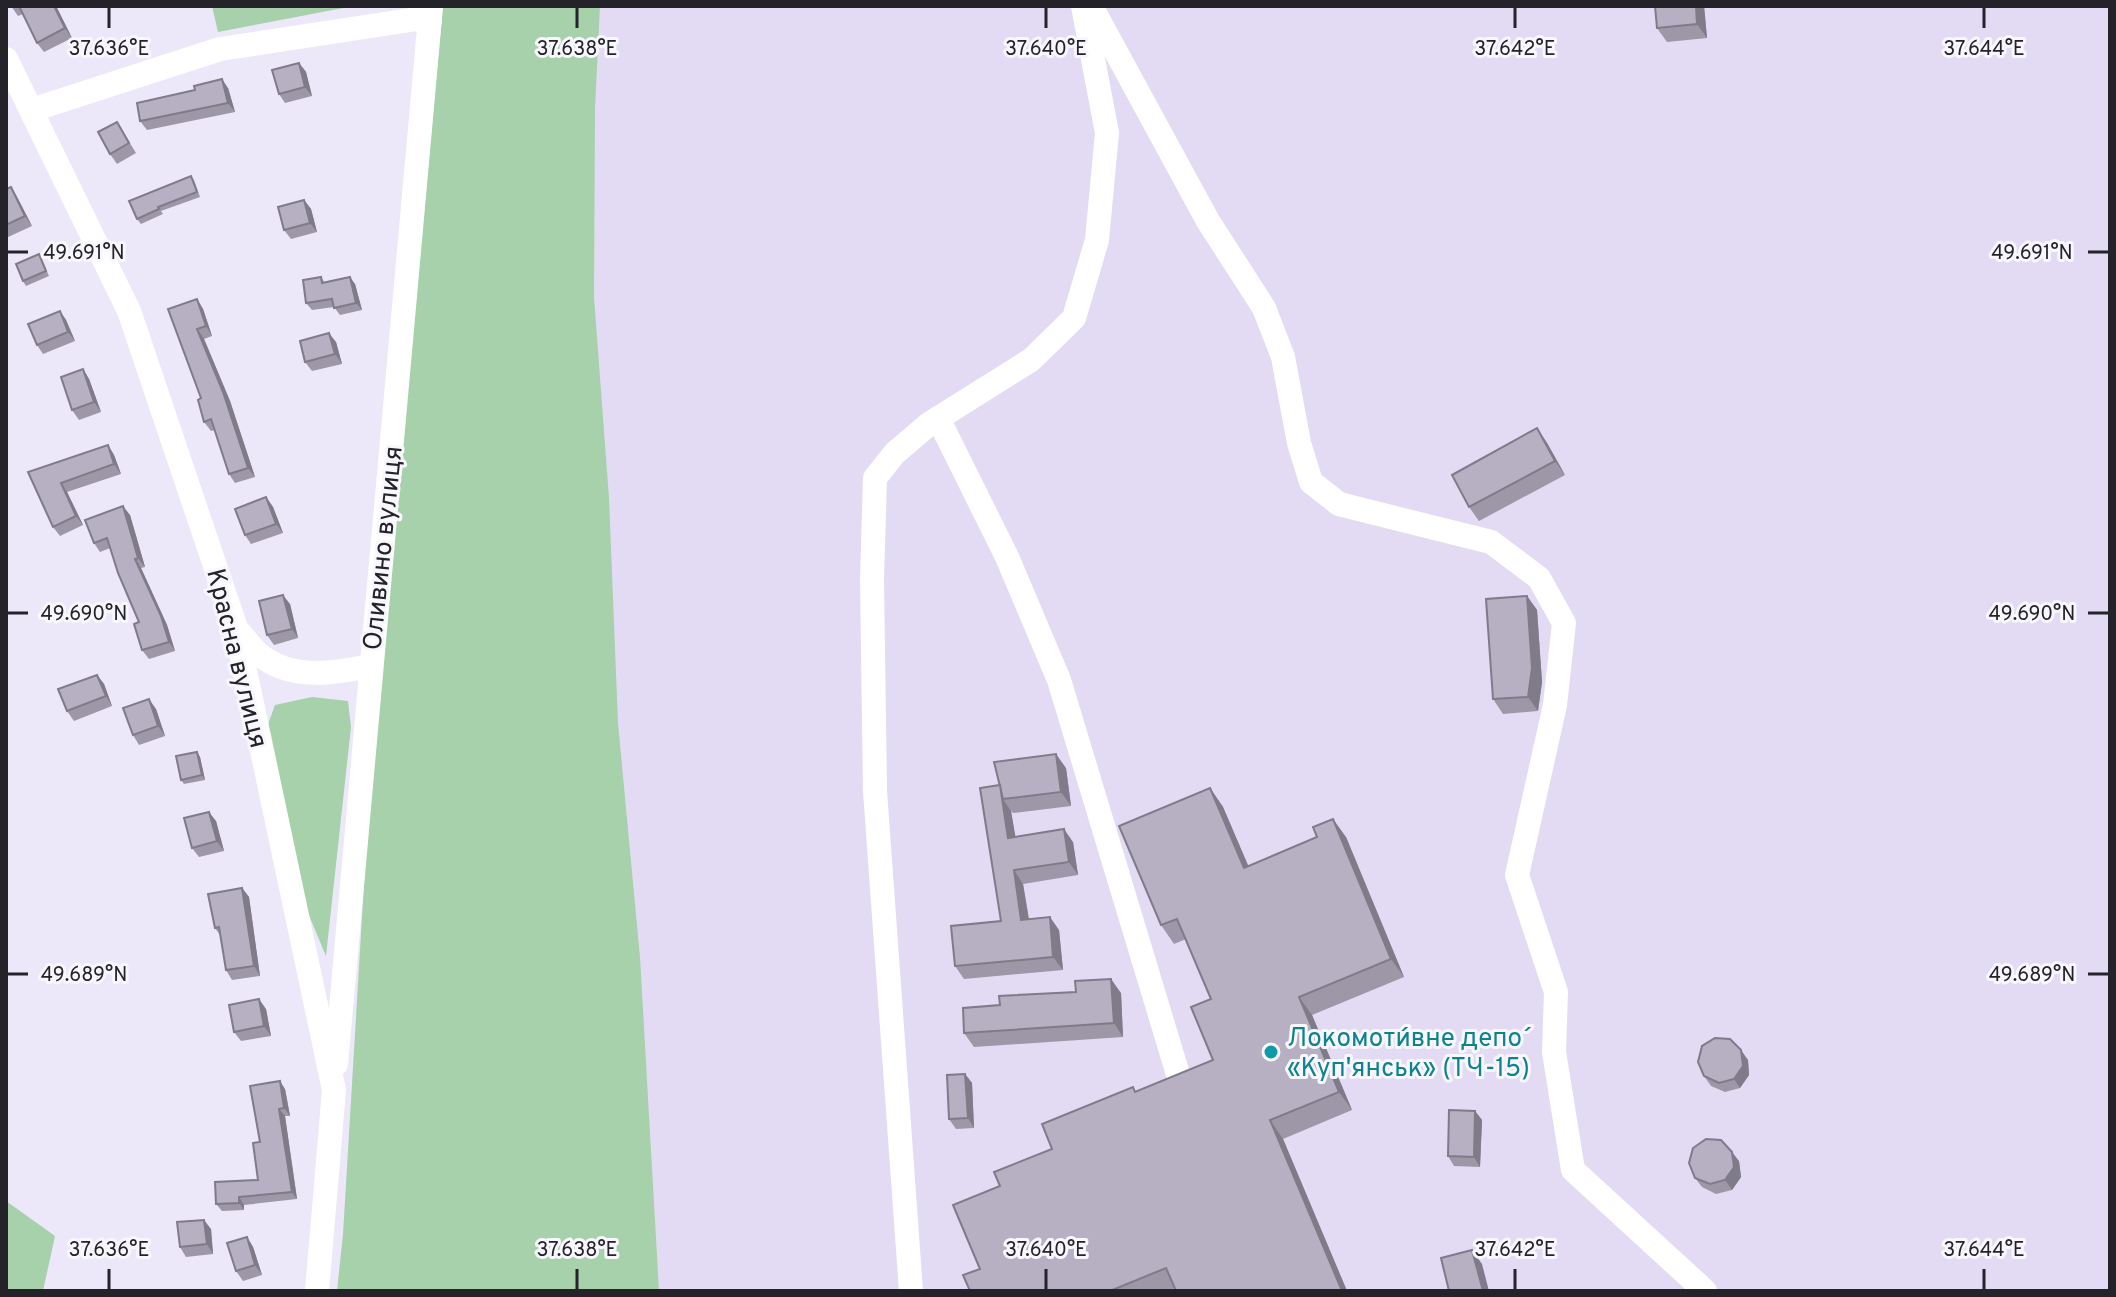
<svg xmlns="http://www.w3.org/2000/svg" width="2116" height="1297" font-family="Overpass,sans-serif">
  <style>
    .built { fill: #e3dbf4 }
    .green { fill: #a7d1aa }
    .lines { fill: none; stroke-linecap: round; stroke-linejoin: round }
    .minor { stroke: #fff; stroke-width: 24 }
    .wall { fill: #9d97a7 }
    .shaded-wall { fill: #7f7b88 }
    .building { fill: #b6b0c2; stroke: #7f7b88; stroke-width: 2 }
    .ticks { fill: none; stroke: #25232a; stroke-width: 3 }
    .culture-dot { fill: #0f9aa8; stroke: #f9f7fe; stroke-width: 3 }
    .labels { text-anchor: middle; stroke-width: 6; stroke-linejoin: round; paint-order: stroke }
    .street-label { font-size: 26px; fill: #25232a; stroke: #f9f7fe }
    .culture-label { font-size: 26px; fill: #0d838f; stroke: #f9f7fe; text-anchor: start }
    .ticks-label { font-size: 20px; text-anchor: middle; fill: #25232a; stroke: #f9f7fe; stroke-width: 6; stroke-linejoin: round; paint-order: stroke }
  </style>
  <rect width="100%" height="100%" fill="#ede7fa"/>
  <path class="built" d="M591,6H2110V1291H645L585,317Z"/>
  <g class="green">
    <path d="M212,6H354L218,32Z"/>
    <path d="M443,6H600L595,108L594,297L609,498L618,723L640,957L659,1291H337L343,1234L367,833Z"/>
    <path d="M312,697L348,701L351,727L326,956L295,882L267,727L275,705Z"/>
    <path d="M6,1201L55,1236L43,1291H6Z"/>
  </g>
  <g class="lines">
    <g class="minor">
      <path d="M1091,6L1208,221L1264,308L1283,357L1299,443L1311,482L1339,504L1491,542L1539,578L1564,623L1555,705L1517,875L1556,992L1554,1052L1573,1170L1705,1291"/>
      <path d="M6,59L129,311L236,628L334,1090L317,1291"/>
      <path d="M32,110L220,49L417,19L430,20"/>
      <path d="M938,418L1007,557L1059,680L1180,1081"/>
      <path d="M237,630C246,639 254,652 264,658C295,680 336,673 370,666"/>
      <path d="M336,1064L431,6"/>
      <path d="M911,1291L875,791L872,580L875,478L895,453L929,424L1031,360L1074,318L1097,240L1107,133L1083,6"/>
    </g>
  </g>
  <g class="wall">
    <path d="M11,6H56L72,38L44,52L37,43L23,14L18,16Z"/>
    <path d="M1704,6L1707,38L1667,42L1657,28Z"/>
    <path d="M299,63L306,72L312,96L285,103L279,94Z"/>
    <path d="M228,88L235,112L147,130L140,121Z"/>
    <path d="M117,122L136,153L117,164L110,154Z"/>
    <path d="M191,176L194,180L200,197L161,211L163,214L141,224L137,219Z"/>
    <path d="M11,187L17,197L32,226L6,238V189Z"/>
    <path d="M304,200L311,209L317,232L291,239L284,230Z"/>
    <path d="M39,254L49,276L26,286L23,281Z"/>
    <path d="M321,277L325,283L355,284L362,310L340,315L334,307L312,310L306,303Z"/>
    <path d="M197,299L203,309L212,336L204,339L230,401L255,477L235,483L229,474L215,430L211,431L204,422L201,398Z"/>
    <path d="M60,311L66,320L75,341L43,354L37,345Z"/>
    <path d="M336,342L342,364L312,371L305,362Z"/>
    <path d="M83,369L89,379L101,412L79,420L72,410Z"/>
    <path d="M1537,428L1547,443L1565,475L1479,521L1469,507Z"/>
    <path d="M108,445L114,455L121,474L67,492L83,525L60,536L53,527L28,472Z"/>
    <path d="M266,497L273,507L283,533L251,544L245,535Z"/>
    <path d="M130,515L145,567L141,568L167,625L175,651L149,659L142,650L139,622L110,548L100,552L94,543Z"/>
    <path d="M1527,596L1537,610L1542,682L1538,711L1503,714L1493,699Z"/>
    <path d="M290,604L298,638L274,645L267,635Z"/>
    <path d="M97,675L104,684L112,706L74,721L67,711Z"/>
    <path d="M156,709L165,736L139,745L133,735Z"/>
    <path d="M197,752L200,757L205,780L184,784L181,780Z"/>
    <path d="M1066,768L1071,806L1013,813L1011,811L1015,837L1073,842L1078,875L1023,884L1029,919L1059,930L1063,970L964,979L955,966L1001,921L999,785Z"/>
    <path d="M1210,788L1223,807L1248,866L1346,837L1404,977L1312,1015L1352,1110L1283,1139L1347,1291H1176L1175,1288L1168,1291H970L980,1269L1000,1186L1052,1149L1133,1087L1136,1092L1213,1060L1211,999L1186,939L1174,944L1161,925Z"/>
    <path d="M216,821L224,851L199,857L192,848Z"/>
    <path d="M242,888L249,897L260,976L232,980L226,970L220,935L215,928Z"/>
    <path d="M1121,993L1123,1037L974,1047L964,1033L1000,1005Z"/>
    <path d="M266,1009L271,1036L241,1041L234,1032Z"/>
    <path d="M1748,1060L1749,1075L1740,1088L1725,1092L1711,1086L1704,1076Z"/>
    <path d="M965,1074L972,1083L974,1128L956,1129L949,1119Z"/>
    <path d="M285,1089L290,1116H285L297,1199L244,1205V1210L222,1211L216,1204L258,1180L260,1142Z"/>
    <path d="M1475,1111L1482,1120L1480,1167L1454,1166L1448,1156Z"/>
    <path d="M1739,1161L1741,1177L1732,1190L1716,1194L1702,1187L1695,1178Z"/>
    <path d="M211,1229L213,1254L186,1257L180,1247Z"/>
    <path d="M247,1237L253,1247L262,1275L243,1281L236,1271Z"/>
  </g>
  <g class="shaded-wall">
    <path d="M54,6H56L72,38L65,28Z"/>
    <path d="M1696,6H1704L1707,38L1697,24Z"/>
    <path d="M299,63L306,72L312,96L305,87Z"/>
    <path d="M222,79L228,88L235,112L228,103Z"/>
    <path d="M11,187L17,197L32,226L25,216Z"/>
    <path d="M304,200L311,209L317,232L310,223Z"/>
    <path d="M350,277L355,284L362,310L356,303Z"/>
    <path d="M197,299L203,309L212,336L206,326Z"/>
    <path d="M60,311L66,320L75,341L68,332Z"/>
    <path d="M197,329L204,339L230,401L255,477L248,468Z"/>
    <path d="M329,333L336,342L342,364L335,354Z"/>
    <path d="M83,369L89,379L101,412L94,402Z"/>
    <path d="M1537,428L1547,443L1565,475L1555,461Z"/>
    <path d="M108,445L114,455L121,474L114,464Z"/>
    <path d="M61,483L67,492L83,525L76,516Z"/>
    <path d="M266,497L273,507L283,533L276,524Z"/>
    <path d="M123,506L130,515L145,567L138,558Z"/>
    <path d="M135,559L141,568L167,625L175,651L169,642Z"/>
    <path d="M283,595L290,604L298,638L292,629Z"/>
    <path d="M1527,596L1537,610L1542,682L1538,711L1528,697Z"/>
    <path d="M97,675L104,684L112,706L106,696Z"/>
    <path d="M149,699L156,709L165,736L158,726Z"/>
    <path d="M197,752L200,757L205,780L202,775Z"/>
    <path d="M1056,754L1066,768L1071,806L1061,792Z"/>
    <path d="M1000,785L1003,799L1011,811L1018,851L1008,838Z"/>
    <path d="M1210,788L1223,807L1257,886L1244,868Z"/>
    <path d="M209,812L216,821L224,851L217,841Z"/>
    <path d="M1333,819L1346,837L1404,977L1391,959Z"/>
    <path d="M1064,829L1073,842L1078,875L1069,862Z"/>
    <path d="M1014,870L1023,884L1031,933L1021,920Z"/>
    <path d="M242,888L249,897L260,976L254,966Z"/>
    <path d="M1050,917L1059,930L1063,970L1053,957Z"/>
    <path d="M1111,979L1121,993L1123,1037L1114,1023Z"/>
    <path d="M1299,997L1312,1015L1352,1110L1339,1092Z"/>
    <path d="M259,999L266,1009L271,1036L264,1026Z"/>
    <path d="M1741,1050L1748,1060L1749,1075L1740,1088L1734,1079Z"/>
    <path d="M965,1074L972,1083L974,1128L968,1118Z"/>
    <path d="M280,1081L285,1089L290,1116L284,1108Z"/>
    <path d="M279,1109L285,1116L297,1199L292,1192Z"/>
    <path d="M1475,1111L1482,1120L1480,1167L1474,1157Z"/>
    <path d="M1270,1120L1283,1139L1347,1291H1342Z"/>
    <path d="M1732,1152L1739,1161L1741,1177L1732,1190L1725,1180Z"/>
    <path d="M239,1197L244,1205V1210L239,1203Z"/>
    <path d="M204,1220L211,1229L213,1254L207,1244Z"/>
    <path d="M247,1237L253,1247L262,1275L255,1265Z"/>
    <path d="M1472,1250L1482,1264L1489,1291H1483Z"/>
  </g>
  <g class="building">
    <path d="M19,6H54L65,28L37,43Z"/>
    <path d="M1655,6H1696L1697,24L1657,28Z"/>
    <path d="M299,63L305,87L279,94L272,70Z"/>
    <path d="M222,79L228,103L140,121L137,103L195,90L194,86Z"/>
    <path d="M117,122L129,143L110,154L98,132Z"/>
    <path d="M191,176L197,192L158,207L159,209L137,219L129,201Z"/>
    <path d="M11,187L25,216L6,225V189Z"/>
    <path d="M304,200L310,223L284,230L278,207Z"/>
    <path d="M39,254L46,271L23,281L16,264Z"/>
    <path d="M321,277L322,283L350,277L356,303L334,308L332,299L306,303L303,280Z"/>
    <path d="M197,299L206,326L197,329L223,392L248,468L229,474L211,419L204,422L198,400L201,398L168,309Z"/>
    <path d="M60,311L68,332L37,345L28,324Z"/>
    <path d="M329,333L335,354L305,362L300,341Z"/>
    <path d="M83,369L94,402L72,410L61,377Z"/>
    <path d="M1537,428L1555,461L1469,507L1452,475Z"/>
    <path d="M108,445L114,464L61,483L76,516L53,527L28,472Z"/>
    <path d="M266,497L276,524L245,535L235,509Z"/>
    <path d="M123,506L138,558L135,559L161,616L169,642L142,650L134,624L139,622L118,573L107,538L94,543L85,520Z"/>
    <path d="M283,595L292,629L267,635L259,601Z"/>
    <path d="M1527,596L1532,668L1528,697L1493,699L1486,599Z"/>
    <path d="M97,675L106,696L67,711L58,689Z"/>
    <path d="M149,699L158,726L133,735L123,708Z"/>
    <path d="M197,752L202,775L181,780L176,756Z"/>
    <path d="M1056,754L1061,792L1003,799L994,762Z"/>
    <path d="M1000,785L1008,838L1064,829L1069,862L1014,870L1021,920L1050,917L1053,957L955,966L951,926L1001,921L980,788Z"/>
    <path d="M1210,788L1244,868L1317,837L1313,827L1333,819L1391,959L1299,997L1339,1092L1270,1120L1342,1291H1176L1166,1268L1110,1291H970L963,1275L980,1269L953,1205L1000,1186L994,1172L1052,1149L1042,1124L1133,1087L1135,1092L1213,1060L1191,1007L1211,999L1177,919L1161,925L1119,826Z"/>
    <path d="M209,812L217,841L192,848L184,818Z"/>
    <path d="M242,888L254,966L226,970L219,927L215,928L208,894Z"/>
    <path d="M1111,979L1114,1023L964,1033L963,1008L1000,1005L999,996L1076,992L1075,981Z"/>
    <path d="M259,999L264,1026L234,1032L229,1005Z"/>
    <path d="M1715,1038L1730,1039L1741,1050L1743,1066L1734,1079L1719,1083L1704,1076L1698,1062L1702,1046Z"/>
    <path d="M965,1074L968,1118L949,1119L947,1075Z"/>
    <path d="M280,1081L284,1108L279,1109L292,1192L239,1197V1203L216,1204L215,1182L258,1180L253,1143L260,1142L250,1086Z"/>
    <path d="M1449,1110L1475,1111L1474,1157L1448,1156Z"/>
    <path d="M1706,1139L1721,1140L1732,1152L1734,1167L1725,1180L1710,1184L1695,1178L1689,1163L1693,1148Z"/>
    <path d="M204,1220L207,1244L180,1247L177,1222Z"/>
    <path d="M247,1237L255,1265L236,1271L227,1243Z"/>
    <path d="M1472,1250L1483,1291H1449L1441,1258Z"/>
  </g>
  <path class="ticks" d="M109,8V28M577,8V28M1046,8V28M1515,8V28M1984,8V28M8,252H28M2088,252H2108M8,613H28M2088,613H2108M8,974H28M2088,974H2108M109,1269V1289M577,1269V1289M1046,1269V1289M1515,1269V1289M1984,1269V1289"/>
  <circle class="culture-dot" cx="1271" cy="1052" r="8"/>
  <g class="labels">
    <g class="street-label">
      <text transform="translate(382 548) rotate(-84)" y="9">Оливино вулиця</text>
      <text transform="translate(238 658) rotate(76)" y="9">Красна вулиця</text>
    </g>
    <g class="culture-label">
      <text x="1287" y="1046">Локомоти́вне депо́<tspan x="1287" dy="30">«Куп'янськ» (ТЧ-15)</tspan></text>
    </g>
  </g>
  <g class="ticks-label">
    <text x="109" y="55">37.636°E</text>
    <text x="577" y="55">37.638°E</text>
    <text x="1046" y="55">37.640°E</text>
    <text x="1515" y="55">37.642°E</text>
    <text x="1984" y="55">37.644°E</text>
    <text x="84" y="259">49.691°N</text>
    <text x="2032" y="259">49.691°N</text>
    <text x="84" y="620">49.690°N</text>
    <text x="2032" y="620">49.690°N</text>
    <text x="84" y="981">49.689°N</text>
    <text x="2032" y="981">49.689°N</text>
    <text x="109" y="1256">37.636°E</text>
    <text x="577" y="1256">37.638°E</text>
    <text x="1046" y="1256">37.640°E</text>
    <text x="1515" y="1256">37.642°E</text>
    <text x="1984" y="1256">37.644°E</text>
  </g>
  <rect width="2116" height="1297" fill="none" stroke="#25232a" stroke-width="16"/>
</svg>
